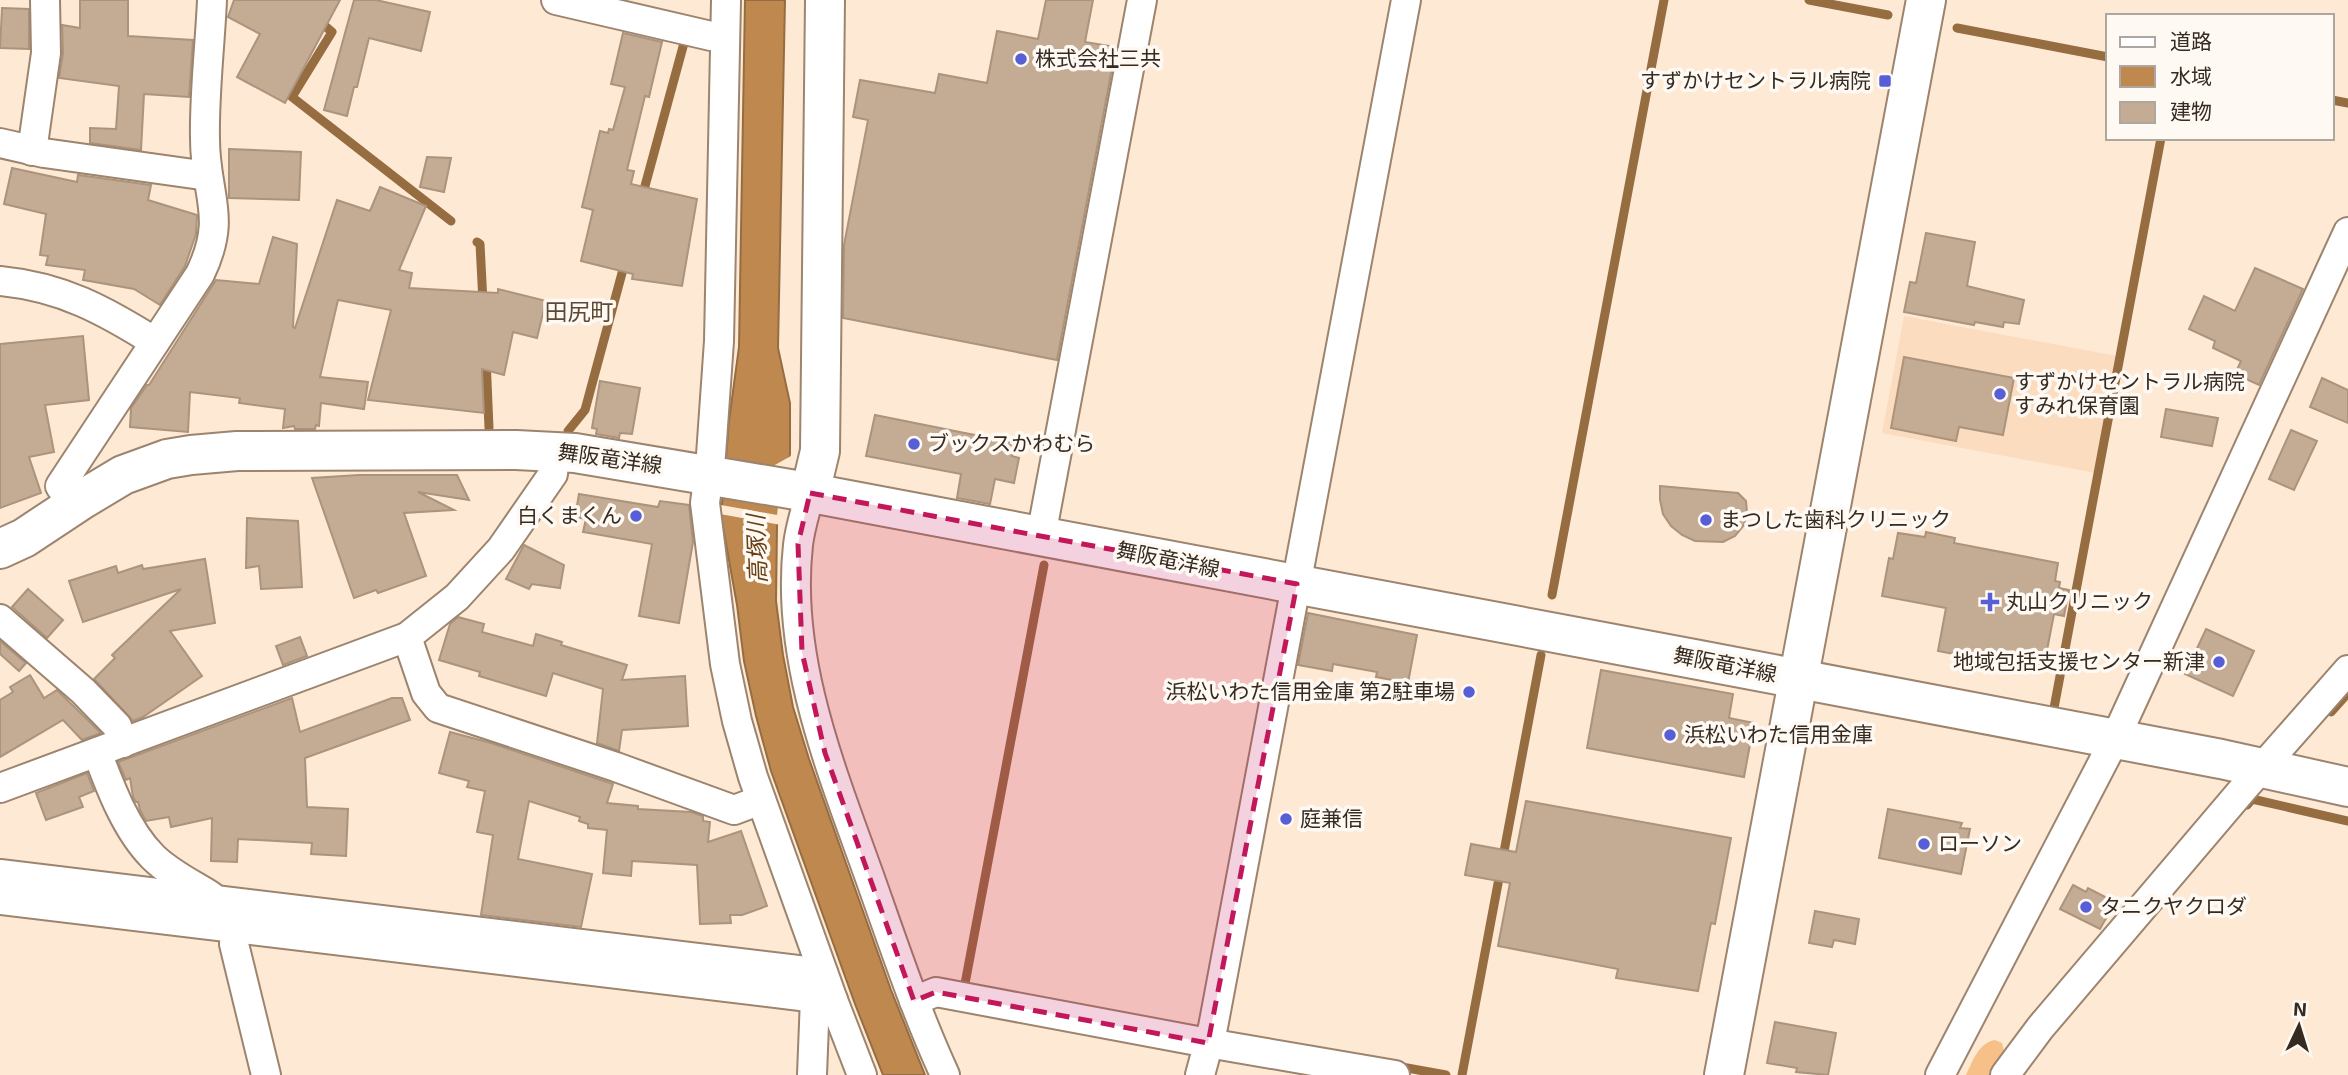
<svg xmlns="http://www.w3.org/2000/svg" width="2348" height="1075" font-family="'Exo 2','Noto Sans JP',sans-serif">
  <style>
    .built { fill: #fcdcbe }
    .green { fill: #f8c089 }
    .water { fill: #bf884f; stroke: #966c41; stroke-width: 2 }
    .pier { fill: #fee9d5 }
    .lines { fill: none; stroke-linecap: round; stroke-linejoin: round }
    .stream { stroke: #966c41; stroke-width: 9 }
    .building { fill: #c4ab93; stroke: #ab937c; stroke-width: 2 }
    .street-casing { stroke: #9c846e; stroke-width: 32 }
    .secondary-casing { stroke: #9c846e; stroke-width: 42 }
    .street { stroke: #fff; stroke-width: 28 }
    .secondary { stroke: #fff; stroke-width: 38 }
    .marked { fill: #c2185b; fill-opacity: 0.2; stroke: #c2185b; stroke-width: 5; stroke-dasharray: 14 9; stroke-linejoin: round }
    .poi-dot { fill: #565fd6; stroke: #fff9f4; stroke-width: 2.5 }
    .labels { text-anchor: middle; stroke-width: 7; stroke-linejoin: round; paint-order: stroke }
    .poi-label { font-size: 21px; fill: #352b21; stroke: #fff9f4; text-anchor: start }
    .street-label { font-size: 21px; fill: #352b21; stroke: #fff9f4 }
    .neighbourhood-label { font-size: 23px; fill: #5e4934; stroke: #fff9f4 }
    .water-label { font-size: 23px; font-style: italic; fill: #674015; stroke: #fff9f4 }
  </style>
  <rect width="100%" height="100%" fill="#fee9d5"/>
  <path class="built" d="M1904,316L2117,356L2096,473L1882,433Z"/>
  <path class="green" d="M1995,1040L2002,1043L2004,1051L1989,1075H1966C1973,1061 1978,1043 1995,1040Z"/>
  <path class="water" d="M745,0H785L778,348L790,403V454L777,526L776,601L783,655L793,707L809,759L891,990L925,1075H883L855,1004L771,771L756,716L744,661L737,605L721,516L729,421L739,347Z"/>
  <path class="pier" d="M791,456L781,525L720,514L721,505L777,515L778,507L723,457L773,466Z"/>
  <g class="lines">
    <g class="stream">
      <path d="M1809,0L1888,15"/>
      <path d="M319,21L332,32L292,97L451,221"/>
      <path d="M1957,28L2108,57"/>
      <path d="M2332,100L2348,103"/>
      <path d="M642,197L684,43"/>
      <path d="M477,242L480,244L483,302"/>
      <path d="M486,358L489,428"/>
      <path d="M568,431L585,410L625,262"/>
      <path d="M1552,595L1664,0"/>
      <path d="M2054,708L2161,138"/>
      <path d="M2331,712L2348,693"/>
      <path d="M2247,805L2252,799L2348,821"/>
      <path d="M964,989L1044,565"/>
      <path d="M1396,1066L1446,1075"/>
      <path d="M1462,1075L1541,655"/>
    </g>
  </g>
  <g class="building">
    <path d="M80,0H128V36L193,40L189,97L144,94L141,150L90,143V128L116,129L119,86L59,78L63,53L62,25L80,28Z"/>
    <path d="M234,0H340L285,103L237,77L260,34L228,17Z"/>
    <path d="M354,0H376L430,12L421,51L369,38L357,87H354L347,116L324,110Z"/>
    <path d="M1046,0H1093L1085,42L1116,47L1057,360L843,318L844,245L868,120L853,117L860,80L935,93L939,74L987,83L997,31L1038,39Z"/>
    <path d="M2,8L29,9V49L0,48Z"/>
    <path d="M623,33L662,42L649,97L645,96L627,170L634,171L631,184L697,199L682,286L632,279L633,274L581,261L593,210L582,207L600,131L608,133L609,129L613,130L625,87L611,84Z"/>
    <path d="M229,149L301,152L299,200L229,198Z"/>
    <path d="M427,157L451,158L444,192L420,187Z"/>
    <path d="M12,168L77,182L78,175L151,185L148,200L197,215L196,234L185,266L160,305L134,289L83,280L85,270L46,265L48,256L40,255L46,214L4,204Z"/>
    <path d="M380,187L426,206L399,270L412,273L409,288L498,293V289L546,301L537,338L513,332L504,375L482,369L484,413L368,400L391,310L338,300L320,377L368,382L364,409L321,403L319,426L316,425L315,429H295L294,426L283,428L285,409L239,403L240,398L190,392L188,432L130,427L131,408L147,385H149L216,280L259,284L273,237L297,244L293,327L295,328L337,200L370,211Z"/>
    <path d="M1926,233L1975,242L1967,286L2024,300L2019,324L2004,322L2003,327L1975,322L1974,325L1904,312L1910,282L1916,283Z"/>
    <path d="M2255,268L2303,289L2259,385L2235,374L2241,361L2213,348L2215,341L2189,329L2204,296L2235,311Z"/>
    <path d="M83,336L89,400L45,405L54,452L29,457L41,493L0,508V344Z"/>
    <path d="M1904,357L2014,378L2003,435L1959,427L1956,441L1891,428Z"/>
    <path d="M2322,378L2348,390V423L2310,407Z"/>
    <path d="M600,381L640,388L632,434L620,433L619,438L596,434L597,429L592,428Z"/>
    <path d="M2166,409L2218,418L2212,446L2161,437Z"/>
    <path d="M875,415L1015,443L1012,456L1019,458L1014,483L995,479L990,504L957,498L961,474L866,456Z"/>
    <path d="M2291,430L2317,441L2294,490L2269,479Z"/>
    <path d="M359,475H457L469,500L418,492L454,510L404,513L426,576L378,593L376,590L354,598L312,478Z"/>
    <path d="M1660,486L1738,493L1746,501L1747,512L1744,525L1735,536L1723,542L1695,541L1682,535L1671,526L1663,514L1660,500Z"/>
    <path d="M579,494L658,507L660,501L689,505L693,542L679,623L639,616L652,544L583,532L586,519L575,517Z"/>
    <path d="M247,518L298,521L302,587L261,589L259,566L246,568Z"/>
    <path d="M1926,532L1955,538L1954,543L2058,563L2055,581L2060,582L2059,588L2069,590L2064,616L2054,614L2043,671L1938,651L1946,608L1882,596L1889,558L1893,559L1898,533L1925,537Z"/>
    <path d="M524,545L564,565L560,588L532,584L529,589L506,579Z"/>
    <path d="M205,559L215,623L170,631L202,676L143,717L133,721L94,679L115,658L112,655L181,589L83,622L69,581L116,566L118,573L142,565L143,569Z"/>
    <path d="M28,589L63,620L47,638L12,607Z"/>
    <path d="M1308,613L1417,635L1408,683L1376,677L1377,672L1333,664L1332,671L1298,665Z"/>
    <path d="M458,617L484,624L482,632L533,646L536,634L562,642L561,645L627,665L622,680L685,676L688,726L622,730L619,751L597,743L603,689L553,673L546,696L479,676L480,672L439,660L450,624Z"/>
    <path d="M2206,629L2254,651L2233,696L2185,674Z"/>
    <path d="M300,637L307,656L283,665L276,646Z"/>
    <path d="M0,641L26,663L19,671L0,654Z"/>
    <path d="M1601,670L1733,694L1729,718L1754,723L1744,777L1587,748Z"/>
    <path d="M30,675L44,698L57,690L101,733L82,740L63,720L0,757V700L13,692L10,687Z"/>
    <path d="M292,698L300,732L392,698H402L410,720L305,758L307,807L348,809L346,856L311,854L312,843L238,839L237,862L211,861L212,818L171,827L169,817L146,821L140,810L138,802H136L133,797L130,778L126,780L118,762Z"/>
    <path d="M450,732L491,743L613,784L607,803L638,806V809L691,812L703,816V821L710,822L708,842L741,831L767,906L742,915H730L731,923L700,924L697,865L632,861L631,876L603,873L607,830L588,828V824L579,821L580,817L529,801L518,859L592,874L581,927L481,915L493,835L477,832L485,791L467,787L469,781L439,773Z"/>
    <path d="M87,773L94,791L79,797L83,807L46,820L36,793Z"/>
    <path d="M1526,801L1731,838L1715,924L1711,923L1698,991L1616,978L1618,969L1498,946L1510,883L1465,875L1471,844L1516,852Z"/>
    <path d="M1888,809L1962,823L1960,828L1970,829L1961,874L1879,858Z"/>
    <path d="M2073,885L2086,892L2088,888L2109,899L2107,903L2113,906L2100,929L2060,909Z"/>
    <path d="M1815,911L1859,919L1855,944L1834,940L1832,947L1809,943Z"/>
    <path d="M1775,1022L1836,1033L1828,1075L1796,1072L1797,1068L1767,1063Z"/>
  </g>
  <g class="lines">
    <g class="street-casing">
      <g id="street">
        <path d="M556,0L711,36H725"/>
        <path d="M726,0L719,341L711,455L705,503L725,664L737,721L753,777L833,1000L862,1075"/>
        <path d="M0,143L44,153L208,176"/>
        <path d="M32,151L46,53L45,0"/>
        <path d="M0,281C62,287 104,310 155,342"/>
        <path d="M810,493C806,510 800,527 798,545C785,661 833,774 871,881C894,946 916,1012 945,1075"/>
        <path d="M73,505L60,486L200,274C228,216 205,196 205,139C204,93 210,46 212,0"/>
        <path d="M1041,536L1142,0"/>
        <path d="M0,619L83,691L117,726L123,743"/>
        <path d="M407,637L426,693L438,708L616,767L734,810L761,800"/>
        <path d="M97,752C110,787 126,830 153,857C169,873 192,884 211,896"/>
        <path d="M0,788L407,637L457,597L501,549L553,474L555,451"/>
        <path d="M0,874L823,973"/>
        <path d="M0,900L833,1000"/>
        <path d="M235,929L234,944L266,1075"/>
        <path d="M914,1001L936,992L1208,1043L1395,1075"/>
        <path d="M812,1075L815,998"/>
        <path d="M1200,1075L1213,1027L1406,0"/>
        <path d="M1940,1075L2115,739L2348,232"/>
        <path d="M2005,1075L2040,1028L2244,788L2348,670"/>
      </g>
    </g>
    <g class="secondary-casing">
      <g id="secondary">
        <path d="M810,493L820,451L825,0"/>
        <path d="M0,549L24,538L83,499L123,475L167,459L191,455L237,451L516,450L575,453L790,489L1699,660L2221,759L2348,787"/>
        <path d="M1724,1075L1926,0"/>
      </g>
    </g>
    <use href="#street" class="street"/>
    <use href="#secondary" class="secondary"/>
  </g>
  <path class="marked" d="M810,493L1297,584L1208,1043L936,992L914,1001L825,753L802,652L798,544Z"/>
  <g class="poi-dot">
    <circle cx="1021" cy="59" r="7"/>
    <rect x="1878" y="74" width="14" height="14" rx="3.5"/>
    <circle cx="2000" cy="394" r="7"/>
    <circle cx="914" cy="444" r="7"/>
    <circle cx="636" cy="516" r="7"/>
    <circle cx="1706" cy="520" r="7"/>
    <path d="M1986.5 591.5h7v7h7v7h-7v7h-7v-7h-7v-7h7z"/>
    <circle cx="2219" cy="662" r="7"/>
    <circle cx="1469" cy="692" r="7"/>
    <circle cx="1670" cy="735" r="7"/>
    <circle cx="1286" cy="819" r="7"/>
    <circle cx="1924" cy="844" r="7"/>
    <circle cx="2086" cy="907" r="7"/>
  </g>
  <g class="labels">
    <g class="poi-label">
      <text x="1035" y="66">株式会社三共</text>
      <text x="1871" y="88" text-anchor="end">すずかけセントラル病院</text>
      <text x="2014" y="389">すずかけセントラル病院<tspan x="2014" dy="24">すみれ保育園</tspan></text>
      <text x="928" y="451">ブックスかわむら</text>
      <text x="622" y="523" text-anchor="end">白くまくん</text>
      <text x="1720" y="527">まつした歯科クリニック</text>
      <text x="2006" y="609">丸山クリニック</text>
      <text x="2205" y="669" text-anchor="end">地域包括支援センター新津</text>
      <text x="1455" y="699" text-anchor="end">浜松いわた信用金庫 第2駐車場</text>
      <text x="1684" y="742">浜松いわた信用金庫</text>
      <text x="1300" y="826">庭兼信</text>
      <text x="1938" y="851">ローソン</text>
      <text x="2100" y="914">タニクヤクロダ</text>
    </g>
    <g class="street-label">
      <text transform="translate(610 459) rotate(8)" y="7">舞阪竜洋線</text>
      <text transform="translate(1168 560) rotate(11)" y="7">舞阪竜洋線</text>
      <text transform="translate(1725 665) rotate(11)" y="7">舞阪竜洋線</text>
    </g>
    <g class="neighbourhood-label">
      <text x="579" y="320">田尻町</text>
    </g>
    <g class="water-label">
      <text transform="translate(757 549) rotate(-92)" y="8">高塚川</text>
    </g>
  </g>
  <rect x="2106" y="14" width="228" height="126" fill="#fff9f4" stroke="#aea7a0" stroke-width="2"/>
  <rect x="2120" y="37" width="35" height="10" fill="#ffffff" stroke="#aea7a0" stroke-width="2"/>
  <text x="2170" y="49" font-size="21" fill="#352b21">道路</text>
  <rect x="2120" y="66" width="35" height="21" fill="#bf884f" stroke="#aea7a0" stroke-width="2"/>
  <text x="2170" y="84" font-size="21" fill="#352b21">水域</text>
  <rect x="2120" y="102" width="35" height="21" fill="#c4ab93" stroke="#aea7a0" stroke-width="2"/>
  <text x="2170" y="119" font-size="21" fill="#352b21">建物</text>
  <g transform="translate(2299 1026) rotate(4)" stroke="#fff9f4" stroke-width="5" paint-order="stroke">
  <path d="M0-5L12 26L0 18L-12 26Z" fill="#352b21"/>
  <text y="-10" font-size="19" font-weight="bold" text-anchor="middle" fill="#352b21">N</text>
  </g>
</svg>
